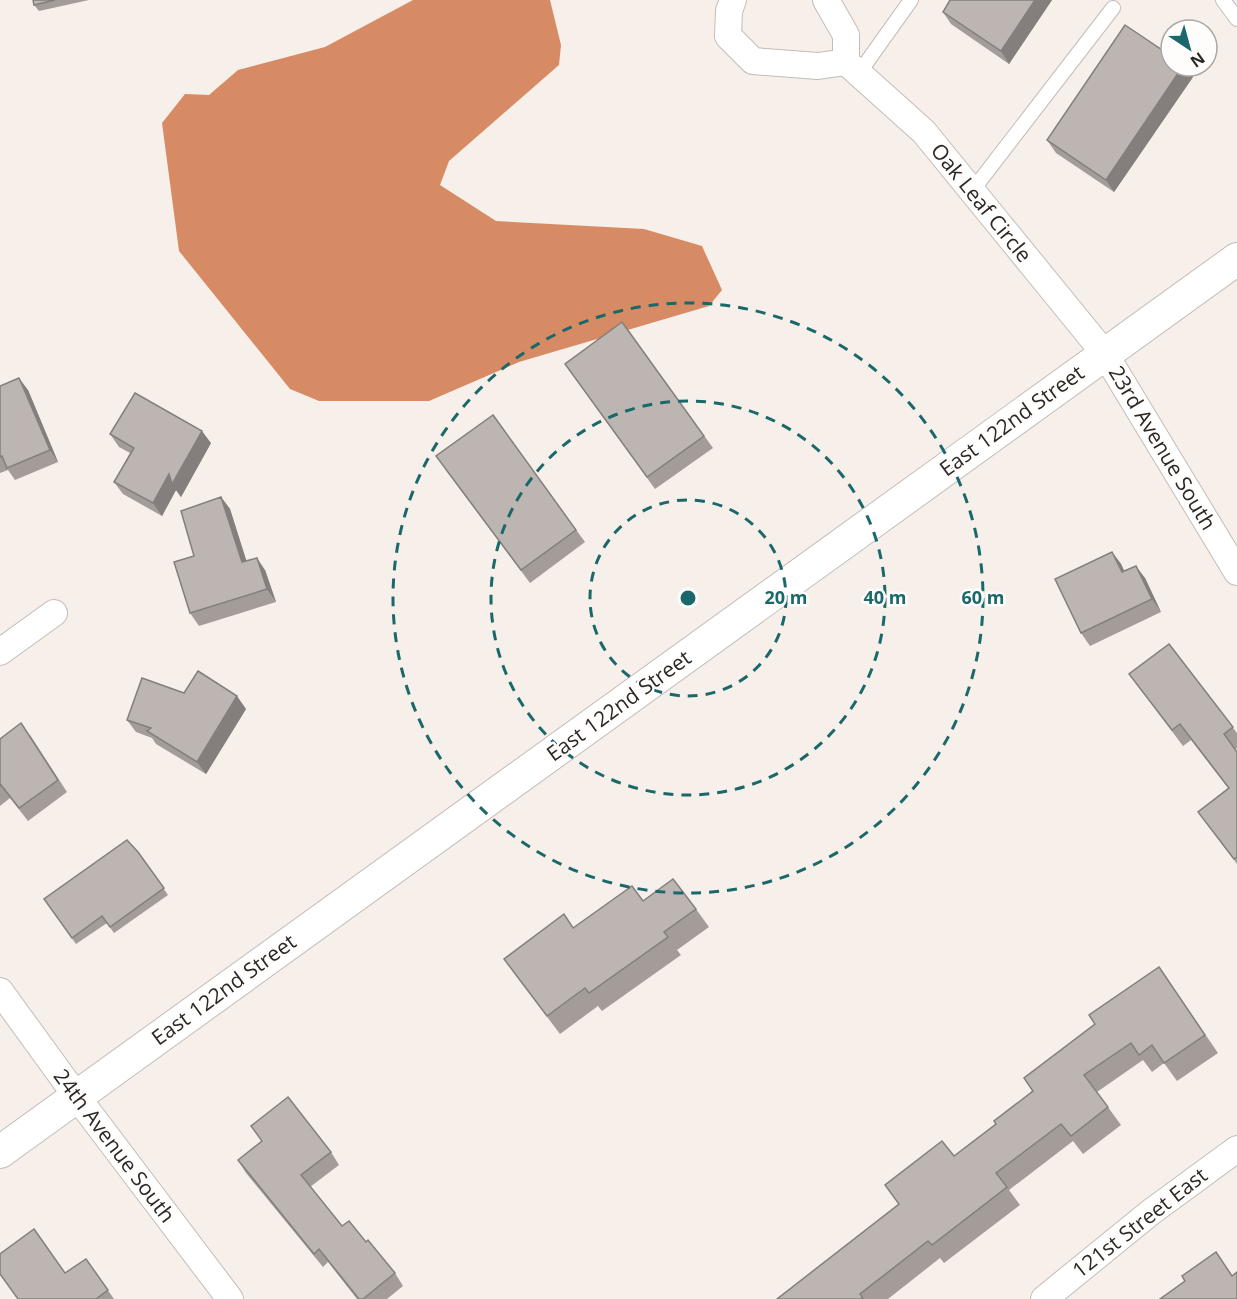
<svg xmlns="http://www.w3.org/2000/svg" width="1237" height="1299" font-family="'Open Sans',sans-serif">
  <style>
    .water { fill: #d78b64 }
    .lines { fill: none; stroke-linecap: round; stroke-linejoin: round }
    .service-casing { stroke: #c4bcb8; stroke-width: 16 }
    .minor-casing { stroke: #c4bcb8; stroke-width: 28 }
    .tertiary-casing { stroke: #c4bcb8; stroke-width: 34 }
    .service { stroke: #fff; stroke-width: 14 }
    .minor { stroke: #fff; stroke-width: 26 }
    .tertiary { stroke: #fff; stroke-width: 32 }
    .wall { fill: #a39c98 }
    .shaded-wall { fill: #847f7c }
    .building { fill: #bdb5b1; stroke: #847f7c; stroke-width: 1.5 }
    .ring { fill: none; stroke: #1b686a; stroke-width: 3; stroke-dasharray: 10 8 }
    .labels { text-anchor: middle; stroke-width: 5; stroke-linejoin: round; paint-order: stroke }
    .street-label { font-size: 21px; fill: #2a2725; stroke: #fffdfc }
    .centre { fill: #1b686a; stroke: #fffdfc; stroke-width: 3 }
    .ring-label { font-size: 18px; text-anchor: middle; font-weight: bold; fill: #1b686a; stroke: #fffdfc; stroke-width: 5; stroke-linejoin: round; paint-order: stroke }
  </style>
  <rect width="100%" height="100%" fill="#f7efea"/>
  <path class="water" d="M413,0H550L561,45L559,65L449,161L440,185L496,221L644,229L702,246L722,290L709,306L519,362L429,401H319L290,389L179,251L162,123L185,94L209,95L238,70L325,47Z"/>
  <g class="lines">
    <g class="service-casing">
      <g id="service">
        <path d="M1223,0L1237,19"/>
        <path d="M859,73L911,0"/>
        <path d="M972,191L1113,8"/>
      </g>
    </g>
    <g class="minor-casing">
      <g id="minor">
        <path d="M733,0L729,11L728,36L753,61L818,66L846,62V35L826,0"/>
        <path d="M846,62L924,132L1105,354L1237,572"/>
        <path d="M0,652L54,613"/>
        <path d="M0,991L77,1097L230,1299"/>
        <path d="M1044,1299L1151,1212L1237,1149"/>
      </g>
    </g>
    <g class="tertiary-casing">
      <path id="tertiary" d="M0,1152L1237,259"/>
    </g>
    <use href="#service" class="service"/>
    <use href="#minor" class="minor"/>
    <use href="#tertiary" class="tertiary"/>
  </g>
  <g class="wall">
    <path d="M33,0H89L39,11L34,5Z"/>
    <path d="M1052,0L1009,64L951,24L943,12Z"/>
    <path d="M1171,66H1185L1193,77L1114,192L1056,153L1047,140Z"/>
    <path d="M622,322L713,448L655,489L565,364Z"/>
    <path d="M0,386L28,390L58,462L15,480L8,470L0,473Z"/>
    <path d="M493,415L585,542L530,583L445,469Z"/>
    <path d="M110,434L211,443L181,497L176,490L162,516L123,494L114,482L130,453L119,447Z"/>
    <path d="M221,497L230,509L246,561L265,570L276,602L199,626L190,613L194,556Z"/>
    <path d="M1112,552L1121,564L1124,571L1145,578L1161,612L1090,646L1081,633Z"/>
    <path d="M1169,644L1237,733V748L1235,750L1237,752V864L1198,812L1228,788L1191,740L1183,746L1129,674Z"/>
    <path d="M184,693L246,709L206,774L156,744L152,738L136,732L127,720Z"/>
    <path d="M30,735L67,792L28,821L10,798L0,806V739Z"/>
    <path d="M138,852L168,895L114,933L107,923L76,944L44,899Z"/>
    <path d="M643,901L696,909L709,927L677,950L681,955L602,1011L598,1006L560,1034L517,977L504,959Z"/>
    <path d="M1159,967L1218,1053L1177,1081L1164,1063L1152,1072L1143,1060L1097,1092L1121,1125L1083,1154L1073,1141L1009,1190L1020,1205L944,1263L940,1258L888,1299H777L899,1204L885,1185L954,1156L996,1124L1032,1091L1024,1078L1095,1024Z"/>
    <path d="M251,1126L331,1152L339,1165L310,1187L342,1226L366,1242L395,1273L403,1286L387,1299H357L328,1262L323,1267L246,1173L238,1160L262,1141Z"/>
    <path d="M86,1259L114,1299H18L65,1273Z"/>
  </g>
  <g class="shaded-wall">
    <path d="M1035,0H1052L1009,64L1001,51Z"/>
    <path d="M1183,66H1185L1193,77L1114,192L1106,180Z"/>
    <path d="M19,378L28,390L58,462L50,450Z"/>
    <path d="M202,431L211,443L181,497L176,490L162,516L153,503L169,474Z"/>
    <path d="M221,497L230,509L251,575L242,562Z"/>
    <path d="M1112,552L1121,564L1131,585L1122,572Z"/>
    <path d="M257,558L265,570L276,602L267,589Z"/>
    <path d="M1136,566L1145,578L1161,612L1152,599Z"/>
    <path d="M237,696L246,709L206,774L197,762Z"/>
  </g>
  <g class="building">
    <path d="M33,0H55L34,5Z"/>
    <path d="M950,0H1035L1001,51L943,12Z"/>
    <path d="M1125,25L1171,56V66H1183L1106,180L1047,140Z"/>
    <path d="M622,322L704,436L647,477L565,364Z"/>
    <path d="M19,378L50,450L7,468L2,456L0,457V386Z"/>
    <path d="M135,393L202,431L172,484L169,474L153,503L114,482L134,448L110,434Z"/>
    <path d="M493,415L576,530L521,570L436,456Z"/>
    <path d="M221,497L242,562L257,558L267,589L190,613L174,562L194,556L181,511Z"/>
    <path d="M1112,552L1122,572L1136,566L1152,599L1081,633L1055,579Z"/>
    <path d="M1169,644L1233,727L1224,734L1237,752V857L1234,859L1198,812L1229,788L1180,724L1172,730L1129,674Z"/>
    <path d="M198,671L237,696L197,762L147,731L151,728L127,720L142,678L184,693Z"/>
    <path d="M21,723L58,780L19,808L1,785L0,786V739Z"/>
    <path d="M127,840L138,852L164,888L110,927L102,916L72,938L44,899Z"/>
    <path d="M673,879L696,909L664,932L668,937L589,993L585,988L547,1016L504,959L564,914L573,928L632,886L643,901Z"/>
    <path d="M1159,967L1205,1035L1164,1063L1152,1045L1139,1055L1131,1043L1084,1075L1108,1107L1071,1136L1061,1124L996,1173L1007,1187L932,1245L928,1241L860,1294L863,1299H777L899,1204L885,1185L942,1141L954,1156L996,1124L994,1121L1033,1091L1024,1078L1095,1024L1089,1015Z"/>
    <path d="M288,1097L331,1152L301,1175L342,1226L349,1221L366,1242L368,1240L395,1273L363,1299H359L319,1249L314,1254L238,1160L262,1141L251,1126Z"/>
    <path d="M34,1229L65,1273L86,1259L108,1290L96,1299H18L0,1274V1254Z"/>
    <path d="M1216,1252L1232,1276L1237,1272V1299H1160L1185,1281L1182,1276Z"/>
  </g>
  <g class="ring">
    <circle cx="688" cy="598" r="98"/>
    <circle cx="688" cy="598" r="197"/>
    <circle cx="688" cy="598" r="295"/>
  </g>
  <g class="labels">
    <g class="street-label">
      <text transform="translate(981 203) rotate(51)" y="7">Oak Leaf Circle</text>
      <text transform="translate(1012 421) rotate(-36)" y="7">East 122nd Street</text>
      <text transform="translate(1162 448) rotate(59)" y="7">23rd Avenue South</text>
      <text transform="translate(619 706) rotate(-36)" y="7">East 122nd Street</text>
      <text transform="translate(224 990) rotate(-36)" y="7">East 122nd Street</text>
      <text transform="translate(114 1146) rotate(53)" y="7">24th Avenue South</text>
      <text transform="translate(1140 1223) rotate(-38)" y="7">121st Street East</text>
    </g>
  </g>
  <circle cx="688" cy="598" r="9" class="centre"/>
  <g class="ring-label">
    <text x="786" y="604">20 m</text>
    <text x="885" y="604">40 m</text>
    <text x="983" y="604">60 m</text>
  </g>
  <g transform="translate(1189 48) rotate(144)"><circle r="28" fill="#fffdfc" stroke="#aaa7a6" stroke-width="1.5"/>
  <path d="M0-4.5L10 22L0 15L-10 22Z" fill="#1b686a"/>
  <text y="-9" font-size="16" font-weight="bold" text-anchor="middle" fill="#2a2725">N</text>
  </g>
</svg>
